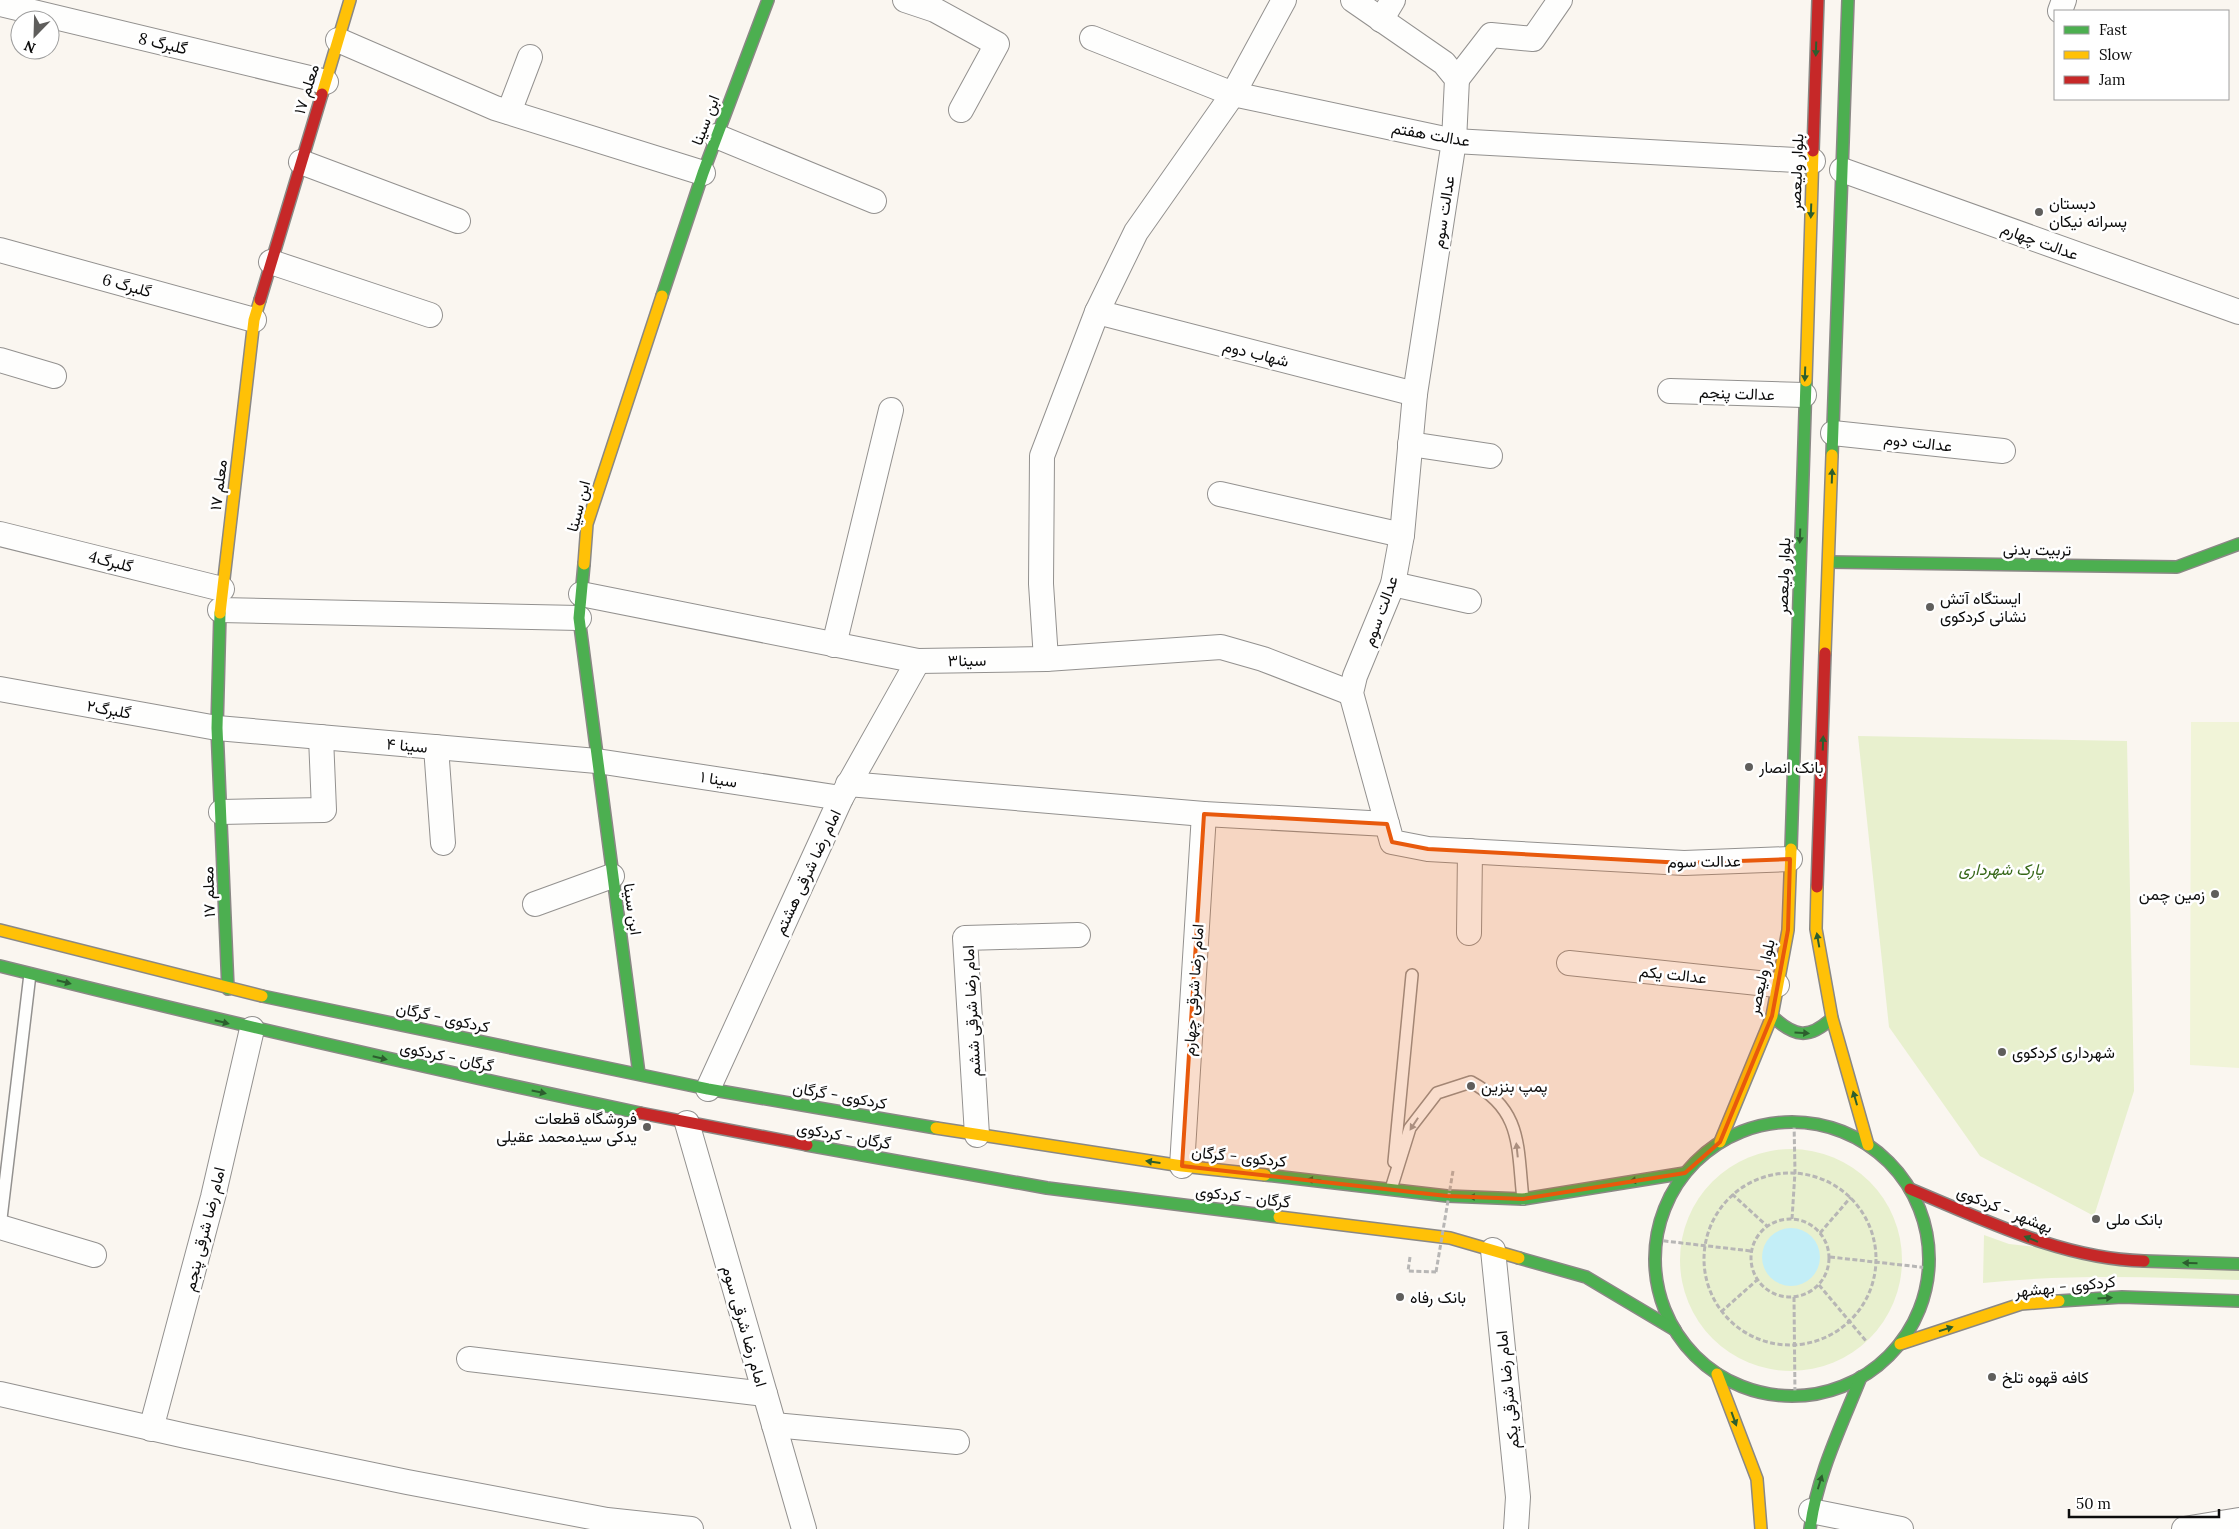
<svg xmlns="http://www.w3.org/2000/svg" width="2239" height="1529" font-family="Lora,Vazirmatn,serif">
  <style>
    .green { fill: #e8f0ce }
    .pitch { fill: #f1f4d8 }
    .water { fill: #c3eef7 }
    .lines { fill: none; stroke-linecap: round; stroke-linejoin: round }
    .lane-casing { stroke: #93918f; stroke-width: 14 }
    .street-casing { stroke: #93918f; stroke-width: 26 }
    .fast-casing { stroke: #8a8885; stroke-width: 14 }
    .slow-casing { stroke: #8a8885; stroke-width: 14 }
    .jam-casing { stroke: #8a8885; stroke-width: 14 }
    .path { stroke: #b7b6b5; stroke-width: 3; stroke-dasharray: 5 2.5; stroke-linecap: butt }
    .lane { stroke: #fefefd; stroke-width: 11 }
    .street { stroke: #fefefd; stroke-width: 24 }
    .fast { stroke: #4caf50; stroke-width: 11 }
    .slow { stroke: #ffc107; stroke-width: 11 }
    .jam { stroke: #c62828; stroke-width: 11 }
    .path-bridge { stroke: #b7b6b5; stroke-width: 3; stroke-dasharray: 5 2.5; stroke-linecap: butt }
    .oneway { fill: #2c5e2e }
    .oneway2 { fill: #9d9d9d }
    .marked { fill: #e8590c; fill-opacity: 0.2; stroke: #e8590c; stroke-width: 4; stroke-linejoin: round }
    .poi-dot { fill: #5f5e5c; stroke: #fff; stroke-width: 2 }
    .labels { text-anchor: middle; stroke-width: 5; stroke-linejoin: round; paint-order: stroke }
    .street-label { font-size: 16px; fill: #0c0c0c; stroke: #fff }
    .poi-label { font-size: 16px; fill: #0c0c0c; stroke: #fff; text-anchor: start }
    .park-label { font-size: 16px; font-style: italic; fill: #366718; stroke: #fff }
  </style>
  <rect width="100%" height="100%" fill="#faf6f0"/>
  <g class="green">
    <path d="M1858,736L2127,741L2134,1091L2094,1216L1980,1156L1889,1027Z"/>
    <circle cx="1791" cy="1260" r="111"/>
    <path d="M1984,1235L2009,1244L2239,1270V1280C2153,1277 2068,1274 1983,1283Z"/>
  </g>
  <path class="pitch" d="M2191,722H2239V1068L2190,1065Z"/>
  <circle class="water" cx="1791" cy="1257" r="29"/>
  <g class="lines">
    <g class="lane-casing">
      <g id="lane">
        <path d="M1394,1162L1412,975"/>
        <path d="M1391,1189L1410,1128L1437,1093L1471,1082C1523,1110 1517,1147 1523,1199"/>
        <path d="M0,1227L30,974"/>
      </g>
    </g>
    <g class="street-casing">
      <g id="street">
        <path d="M905,0L935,10L997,44L961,110"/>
        <path d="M1353,0L1444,63L1457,79L1454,141L1415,394L1402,535L1393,584L1355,676L1351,693L1392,842L1428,849L1684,863L1790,859"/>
        <path d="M0,4L326,82"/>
        <path d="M2060,11L2064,0"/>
        <path d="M1381,20L1393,0"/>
        <path d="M1092,38L1233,94L1454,141L1813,161"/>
        <path d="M338,40L495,108L703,173"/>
        <path d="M1457,79L1491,35L1533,39L1560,0"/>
        <path d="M509,112L530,57"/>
        <path d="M716,136L874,201"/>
        <path d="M301,162L458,221"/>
        <path d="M1842,170L2239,312"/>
        <path d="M0,250L254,320"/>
        <path d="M271,262L430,315"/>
        <path d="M1097,312L1415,394"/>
        <path d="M0,360L54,376"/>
        <path d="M1670,391L1804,395"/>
        <path d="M1833,433L2003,451"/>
        <path d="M1410,444L1490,456"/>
        <path d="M1220,494L1402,535"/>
        <path d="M0,534L222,589"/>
        <path d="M1393,584L1469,601"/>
        <path d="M581,594L918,661L1046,659L1221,647L1263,659L1351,693"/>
        <path d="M220,610L579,618"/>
        <path d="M834,645L891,410"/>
        <path d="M1046,659L1041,584L1042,456L1097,312L1136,232L1233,94L1284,0"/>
        <path d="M0,689L217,728L597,761L841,798"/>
        <path d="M436,747L443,843"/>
        <path d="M848,784L1204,814L1387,824"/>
        <path d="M221,812L324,810L321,737"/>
        <path d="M535,904L612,876"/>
        <path d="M1469,933L1470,851"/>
        <path d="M1569,963L1777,985"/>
        <path d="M708,1089L841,798L918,661"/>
        <path d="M687,1123L804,1529"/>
        <path d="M977,1135L965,938L1078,935"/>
        <path d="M1182,1166L1204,814"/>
        <path d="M0,1227L94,1255"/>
        <path d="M1493,1250L1518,1497L1516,1529"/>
        <path d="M469,1359L765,1394"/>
        <path d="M0,1394L186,1436L407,1482L607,1520L691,1529"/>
        <path d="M774,1425L957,1442"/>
        <path d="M151,1429L213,1197L252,1029"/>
        <path d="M1811,1511L1901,1529"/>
        <path d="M2184,1529L2239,1520"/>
      </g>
    </g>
    <g class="fast-casing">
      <g id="fast">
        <path d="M662,296L703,173L768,0"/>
        <path d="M1832,455L1848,0"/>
        <path d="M1829,562L2177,567L2239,544"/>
        <path d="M584,564L579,618L639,1074"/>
        <path d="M220,613L217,728L228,989"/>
        <path d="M1791,849L1806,381"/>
        <path d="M0,966C213,1019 425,1068 640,1113"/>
        <path d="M262,996L708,1089L936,1128"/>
        <path d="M1772,1016C1794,1037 1809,1040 1832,1018"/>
        <circle cx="1792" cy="1259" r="137"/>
        <path d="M807,1145L1047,1188L1279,1217"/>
        <path d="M1265,1175L1447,1196L1523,1199L1685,1173"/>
        <path d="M1519,1258L1586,1277L1675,1330"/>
        <path d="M2144,1261L2239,1264"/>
        <path d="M2059,1301L2122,1297L2239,1301"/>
        <path d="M1810,1529C1817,1475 1841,1427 1861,1377"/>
      </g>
    </g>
    <g class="slow-casing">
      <g id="slow">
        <path d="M322,94L350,0"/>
        <path d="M1806,381L1813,151"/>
        <path d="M584,564L587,524L662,296"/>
        <path d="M220,613L254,320L260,300"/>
        <path d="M1825,653L1832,455"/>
        <path d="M1817,887L1816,929L1832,1018L1868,1145"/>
        <path d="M0,930L262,996"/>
        <path d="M936,1128L1182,1166L1265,1175"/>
        <path d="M1720,1142L1772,1016L1788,930L1791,849"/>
        <path d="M1279,1217L1450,1238L1519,1258"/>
        <path d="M1900,1344L2021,1304L2059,1301"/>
        <path d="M1717,1374L1757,1479L1761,1529"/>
      </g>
    </g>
    <g class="jam-casing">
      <g id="jam">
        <path d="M1813,151L1818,0"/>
        <path d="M260,300L322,94"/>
        <path d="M1817,887L1825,653"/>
        <path d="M640,1113L807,1145"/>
        <path d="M1910,1189C1985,1220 2062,1259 2144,1261"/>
      </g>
    </g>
    <g class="path">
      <circle cx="1790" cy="1259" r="86"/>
      <path d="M1732,1194L1767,1226"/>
      <circle cx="1790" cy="1258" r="39"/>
      <path d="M1792,1219L1795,1172L1794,1122"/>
      <path d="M1820,1233L1851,1197"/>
      <path d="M1656,1240L1751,1251"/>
      <path d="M1410,1257L1408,1271L1436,1272"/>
      <path d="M1830,1257L1929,1268"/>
      <path d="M1819,1285L1866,1341"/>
      <path d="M1794,1297L1795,1396"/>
      <path d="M1721,1312L1757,1280"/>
    </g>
    <use href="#lane" class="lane"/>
    <use href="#street" class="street"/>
    <use href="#fast" class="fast"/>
    <use href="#slow" class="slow"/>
    <use href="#jam" class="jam"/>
    <path class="path-bridge" d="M1436,1272L1453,1171"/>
  </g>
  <defs><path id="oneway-solid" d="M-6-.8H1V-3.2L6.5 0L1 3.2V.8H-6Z" transform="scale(1.25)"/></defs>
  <g class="oneway">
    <use href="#oneway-solid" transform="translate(1816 49) rotate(92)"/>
    <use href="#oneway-solid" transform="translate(1811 211) rotate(92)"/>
    <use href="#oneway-solid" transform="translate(1805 374) rotate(92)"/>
    <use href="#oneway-solid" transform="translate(1832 476) rotate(-88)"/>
    <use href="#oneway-solid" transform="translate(1800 536) rotate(92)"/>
    <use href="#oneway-solid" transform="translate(1823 743) rotate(-88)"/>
    <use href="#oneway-solid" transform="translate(1818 940) rotate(-100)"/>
    <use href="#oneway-solid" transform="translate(64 982) rotate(14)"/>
    <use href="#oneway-solid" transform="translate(222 1022) rotate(14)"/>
    <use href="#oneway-solid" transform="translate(1802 1033) rotate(4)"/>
    <use href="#oneway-solid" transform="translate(380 1058) rotate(13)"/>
    <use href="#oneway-solid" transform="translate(539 1092) rotate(12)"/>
    <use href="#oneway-solid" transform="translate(1855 1098) rotate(-106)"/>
    <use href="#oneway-solid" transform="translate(1153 1162) rotate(-172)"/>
    <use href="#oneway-solid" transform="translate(1314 1180) rotate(-174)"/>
    <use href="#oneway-solid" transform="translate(1637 1180) rotate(171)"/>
    <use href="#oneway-solid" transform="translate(1476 1197) rotate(-178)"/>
    <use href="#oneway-solid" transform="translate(2031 1239) rotate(-158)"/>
    <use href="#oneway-solid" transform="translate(2190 1263) rotate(-179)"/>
    <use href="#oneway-solid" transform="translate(2105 1298) rotate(-4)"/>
    <use href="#oneway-solid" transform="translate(1946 1329) rotate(-18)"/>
    <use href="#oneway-solid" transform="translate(1734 1419) rotate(70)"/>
    <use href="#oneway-solid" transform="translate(1820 1482) rotate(-73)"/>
  </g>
  <g class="oneway2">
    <use href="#oneway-solid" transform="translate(1414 1124) rotate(123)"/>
    <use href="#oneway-solid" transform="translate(1517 1150) rotate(-96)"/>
  </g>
  <path class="marked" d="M1204,814L1387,824L1392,842L1428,849L1684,863L1790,859L1788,930L1772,1016L1720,1142L1685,1173L1523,1199L1447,1196L1182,1166Z"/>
  <g class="poi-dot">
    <circle cx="2039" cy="212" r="5"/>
    <circle cx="1930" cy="607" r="5"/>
    <circle cx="1749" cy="767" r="5"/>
    <circle cx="2215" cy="894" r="5"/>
    <circle cx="2002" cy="1052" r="5"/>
    <circle cx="1471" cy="1086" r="5"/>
    <circle cx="647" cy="1127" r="5"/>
    <circle cx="2096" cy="1219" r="5"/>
    <circle cx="1400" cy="1297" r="5"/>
    <circle cx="1992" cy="1377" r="5"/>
  </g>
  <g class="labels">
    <g class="street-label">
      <text transform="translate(163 43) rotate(13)" y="6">گلبرگ 8</text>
      <text transform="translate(306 89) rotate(-73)" y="6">معلم ۱۷</text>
      <text transform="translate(705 120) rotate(-69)" y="6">ابن سینا</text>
      <text transform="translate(1431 134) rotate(10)" y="6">عدالت هفتم</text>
      <text transform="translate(1796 172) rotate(-88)" y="6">بلوار ولیعصر</text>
      <text transform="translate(1443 212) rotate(-81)" y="6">عدالت سوم</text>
      <text transform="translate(2040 241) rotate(20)" y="6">عدالت چهارم</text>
      <text transform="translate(127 285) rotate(15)" y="6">گلبرگ 6</text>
      <text transform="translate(1256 353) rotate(14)" y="6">شهاب دوم</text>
      <text transform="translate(1737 393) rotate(2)" y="6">عدالت پنجم</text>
      <text transform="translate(1918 442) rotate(6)" y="6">عدالت دوم</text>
      <text transform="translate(218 485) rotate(-83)" y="6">معلم ۱۷</text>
      <text transform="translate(578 506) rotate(-75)" y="6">ابن سینا</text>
      <text transform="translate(2037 549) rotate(1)" y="6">تربیت بدنی</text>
      <text transform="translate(111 561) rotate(14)" y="6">گلبرگ4</text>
      <text transform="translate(1783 576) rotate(-88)" y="6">بلوار ولیعصر</text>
      <text transform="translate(1380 611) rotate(-70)" y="6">عدالت سوم</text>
      <text transform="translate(967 660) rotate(-1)" y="6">سینا۳</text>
      <text transform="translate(109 709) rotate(10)" y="6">گلبرگ۲</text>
      <text transform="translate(407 745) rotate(5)" y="6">سینا ۴</text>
      <text transform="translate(719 779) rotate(9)" y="6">سینا ۱</text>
      <text transform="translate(1704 861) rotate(-1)" y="6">عدالت سوم</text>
      <text transform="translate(807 872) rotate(-65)" y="6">امام رضا شرقی هشتم</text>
      <text transform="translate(208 892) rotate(-92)" y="6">معلم ۱۷</text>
      <text transform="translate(633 909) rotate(82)" y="6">ابن سینا</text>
      <text transform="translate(1673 974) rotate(6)" y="6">عدالت یکم</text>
      <text transform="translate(1761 977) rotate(-78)" y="6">بلوار ولیعصر</text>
      <text transform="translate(1193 990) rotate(-86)" y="6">امام رضا شرقی چهارم</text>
      <text transform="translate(971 1011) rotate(-93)" y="6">امام رضا شرقی ششم</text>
      <text transform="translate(443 1017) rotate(12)" y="6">کردکوی - گرگان</text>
      <text transform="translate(447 1056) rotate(12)" y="6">گرگان - کردکوی</text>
      <text transform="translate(840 1095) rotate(10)" y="6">کردکوی - گرگان</text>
      <text transform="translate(844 1135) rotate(10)" y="6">گرگان - کردکوی</text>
      <text transform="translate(1239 1156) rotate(6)" y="6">کردکوی - گرگان</text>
      <text transform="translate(1243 1196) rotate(7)" y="6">گرگان - کردکوی</text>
      <text transform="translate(2005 1209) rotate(22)" y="6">بهشهر - کردکوی</text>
      <text transform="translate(204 1229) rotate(-76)" y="6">امام رضا شرقی پنجم</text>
      <text transform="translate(2065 1286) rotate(-6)" y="6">کردکوی - بهشهر</text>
      <text transform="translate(745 1326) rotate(74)" y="6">امام رضا شرقی سوم</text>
      <text transform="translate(1507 1390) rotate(-96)" y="6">امام رضا شرقی یکم</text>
    </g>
    <g class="poi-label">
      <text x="2049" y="209">دبستان<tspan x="2049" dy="18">پسرانه نیکان</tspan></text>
      <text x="1940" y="604">ایستگاه آتش<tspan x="1940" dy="18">نشانی کردکوی</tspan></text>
      <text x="1759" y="773">بانک انصار</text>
      <text x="2205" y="900" text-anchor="end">زمین چمن</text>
      <text x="2012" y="1058">شهرداری کردکوی</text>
      <text x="1481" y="1092">پمپ بنزین</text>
      <text x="637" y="1124" text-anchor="end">فروشگاه قطعات<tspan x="637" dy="18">یدکی سیدمحمد عقیلی</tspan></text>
      <text x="2106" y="1225">بانک ملی</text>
      <text x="1410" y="1303">بانک رفاه</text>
      <text x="2002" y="1383">کافه قهوه تلخ</text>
    </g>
    <g class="park-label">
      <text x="2001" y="875">پارک شهرداری</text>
    </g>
  </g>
  <rect x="2054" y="10" width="175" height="90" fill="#ffffff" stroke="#9e9e9e"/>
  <rect x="2064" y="26" width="25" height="8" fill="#4caf50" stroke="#9e9e9e"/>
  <text x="2099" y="35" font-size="15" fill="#0c0c0c">Fast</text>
  <rect x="2064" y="51" width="25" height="8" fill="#ffc107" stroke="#9e9e9e"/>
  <text x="2099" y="60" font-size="15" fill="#0c0c0c">Slow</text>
  <rect x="2064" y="76" width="25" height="8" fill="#c62828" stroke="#9e9e9e"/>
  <text x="2099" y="85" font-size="15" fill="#0c0c0c">Jam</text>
  <g transform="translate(35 35) rotate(203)"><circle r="24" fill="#ffffff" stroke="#9e9e9e"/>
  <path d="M0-4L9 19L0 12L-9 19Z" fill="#5f5e5c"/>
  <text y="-8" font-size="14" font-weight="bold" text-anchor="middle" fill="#0c0c0c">N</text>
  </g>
  <path d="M2069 1509v8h150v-8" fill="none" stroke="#0c0c0c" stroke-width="2.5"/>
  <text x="2076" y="1509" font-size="15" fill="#0c0c0c" stroke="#ffffff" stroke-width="4" paint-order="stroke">50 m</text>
</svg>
